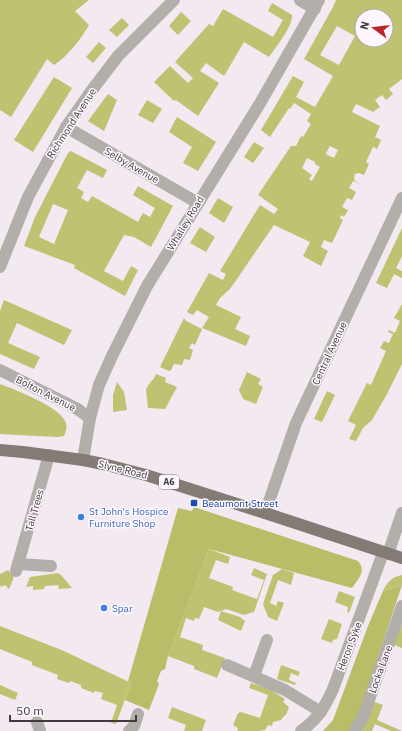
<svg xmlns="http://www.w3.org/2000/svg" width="402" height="731" font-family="'IBM Plex Sans',sans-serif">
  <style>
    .green { fill: #bec271; fill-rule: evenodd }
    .forest { fill: #b9bd67 }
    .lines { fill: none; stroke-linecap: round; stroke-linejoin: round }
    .minor { stroke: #b2afab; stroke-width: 12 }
    .major { stroke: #827c75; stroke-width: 12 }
    .transit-dot { fill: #1a4fb4; stroke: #fff7fe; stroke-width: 1.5 }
    .shop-dot { fill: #3f7fe0; stroke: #fff7fe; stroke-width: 1.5 }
    .labels { text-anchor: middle; stroke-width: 3; stroke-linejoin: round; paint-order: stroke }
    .shield { fill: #fff7fe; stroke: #797378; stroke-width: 1 }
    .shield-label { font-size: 9px; font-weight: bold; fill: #3f3b3e }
    .street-label { font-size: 10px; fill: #3f3b3e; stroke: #fff7fe }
    .transit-label { font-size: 10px; fill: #164399; stroke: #fff7fe; text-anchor: start }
    .shop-label { font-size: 10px; fill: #366cbe; stroke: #fff7fe; text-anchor: start }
  </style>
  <rect width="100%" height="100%" fill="#f2e9f1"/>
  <g class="green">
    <path d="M0,0H89L75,11L89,25C81,39 68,56 54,65L47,59L11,117L0,110Z"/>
    <path d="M336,0H402V79L389,89L393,94L386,100L382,95L375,100L380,107L373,112L356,104L352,112L380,126L375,137L381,140L377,149L373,147L366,162L369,164L364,175L359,173L355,174L354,178L355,181L360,184L353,181L349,188L356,192L352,200L347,198L342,207L348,210L344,217L341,215L340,218L343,220L332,243L324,240L321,247L328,251L321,266L303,256L310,242L274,225L230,289L220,298L216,305L241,317L235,329L250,336L246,346L202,328L209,317L197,310L193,315L187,312L209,273L223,280L226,274L220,271L260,205L274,214L278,209L258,195L291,146H296L301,136L303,137L311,124L307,121L311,114L294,103L290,109L289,108L270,137L261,130L293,76L304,82L296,97L315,107L333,76L304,59L333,7ZM362,16H386V40H362ZM337,26L355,36L339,65L320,55ZM330,146L338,150L334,158L327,155L326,153ZM307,158L315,162V164L320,167L312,181L309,179L312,175L302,168Z"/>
    <path d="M272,3L292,15C293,26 276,47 269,57L244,42L224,76L206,63L200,71L219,83L198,116L176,100L174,101L154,82L170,66L188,83L193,78L175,62L209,24L213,26L223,9L273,37L283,20L268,11Z"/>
    <path d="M181,12L191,21L178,35L169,26Z"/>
    <path d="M122,18L129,25L117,37L109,30Z"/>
    <path d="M99,42L106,48L93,63L86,57Z"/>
    <path d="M54,77L72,88L33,152L14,140Z"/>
    <path d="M108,94L117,100L104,131L88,121Z"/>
    <path d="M147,100L162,109L153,123L138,115Z"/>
    <path d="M177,117L216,142L198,171L183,163L192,147L169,132Z"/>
    <path d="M254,142L264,148L253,163L244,157Z"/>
    <path d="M71,151L107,170L103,178L87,170L77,188L84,192L81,198L88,202L92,196L138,222L143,213L150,217L155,208L133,195L138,186L173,206L151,247L134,237L124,235L104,271L123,281L131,266L138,270L125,296L74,268L75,265L24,246L35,217L68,153ZM53,204L68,210L54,244L39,237Z"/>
    <path d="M218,198L233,207L224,223L209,213Z"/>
    <path d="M200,227L215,237L206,252L190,243Z"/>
    <path d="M402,228V256L396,268L402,271V278L394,274L387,288L376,283Z"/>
    <path d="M4,300L72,330L64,345L17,323L8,343L40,357L34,369L0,354V311Z"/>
    <path d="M402,304V364L387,394L372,420L363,428L356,441L349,439L356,425L348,421L367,383L371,385L386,351L380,348L384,341L389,343L393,334L388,332L389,330L395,333L400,321L394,318Z"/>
    <path d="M184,318L186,321L202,329L195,345L192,343L189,348L193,350L190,360L184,359L182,365L174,364L171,370L169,371L160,367Z"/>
    <path d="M247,372L261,379L258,384L263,387L256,404L243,399L239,390Z"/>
    <path d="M156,374L166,378L165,382L177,387L165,409L148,408L146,389L152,380H153Z"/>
    <path d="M117,382L124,392L127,410L113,412V395Z"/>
    <path d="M0,384C16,390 58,406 65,421C68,426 66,431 64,436L57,437L0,434Z"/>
    <path d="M327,391L335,395L322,422L314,419Z"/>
    <path d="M209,549L230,557L228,564L216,560L209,578L233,587L232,590L257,599L264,580L251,575L254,568L267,574L254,612L244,615L226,609L218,612L204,607L199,619L195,618L194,621L186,618L180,637L203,645L202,650L225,658L217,678L194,669V666L168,656Z"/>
    <path d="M282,569L294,573L291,585L278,580L270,603L276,606L278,601L284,603L277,621L268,617L263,604L273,575Z"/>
    <path d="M8,570L14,577L9,589L5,585L1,587L0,585V574Z"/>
    <path d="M58,573L62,576L72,588L59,589L58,585L45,586L44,589L33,590V586L26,587L30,577Z"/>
    <path d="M402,575V585L383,591C387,582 392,577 402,575Z"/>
    <path d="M339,591L355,597L349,613L347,612L348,607L335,602Z"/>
    <path d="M221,611L240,617L245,621L241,631L218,620Z"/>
    <path d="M329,619L342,624L337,639L333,640L332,643L321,639Z"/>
    <path d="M402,624V648L394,645Z"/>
    <path d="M0,626L64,651L131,683L116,724L111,723L117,705L101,699L103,693L95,691L94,693L81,688V685L70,681L69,683L57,679L58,675L32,665V662L0,649Z"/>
    <path d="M281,665L300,672L298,676L291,673L289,680L296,683L295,685L277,679Z"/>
    <path d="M251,683L271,690L285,699L283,702L289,707L286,715H285L281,720L273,722L272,726L268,725L265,730L259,731H237L238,728L233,725L238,713L241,712L260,718L268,695L249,688Z"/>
    <path d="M0,685L18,693L15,700L0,694Z"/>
    <path d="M375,702L383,705L377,720L402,731H391L375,724L372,731H363L361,729L373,703Z"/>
    <path d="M172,707L206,720L202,731H184L186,725L168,718Z"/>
  </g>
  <g class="forest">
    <path d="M194,507L358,561C367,571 358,579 352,588L209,549L168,656L165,669L161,671L157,681L159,684L149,710L125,700L131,683L128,681L178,508L192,511Z"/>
    <path d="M402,585L362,705L351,731H323L333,720L368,626L383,591Z"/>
  </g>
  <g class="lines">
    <g class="minor">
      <path d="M300,0L315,9"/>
      <path d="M66,127L198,203"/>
      <path d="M0,267L28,197L66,127L92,90L118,56L174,0"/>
      <path d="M0,370L76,408L90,418"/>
      <path d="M83,460L90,418L99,385L112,356L147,286L259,105L319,0"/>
      <path d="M265,513L296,423L402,198"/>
      <path d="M388,554L402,513"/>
      <path d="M18,564L51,566"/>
      <path d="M16,571L49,455"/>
      <path d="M227,665L285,690L321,712"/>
      <path d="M254,676L267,640"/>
      <path d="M37,722L40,731"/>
      <path d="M129,731L134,726L138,714"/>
      <path d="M301,731C317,720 325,707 333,689L383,553"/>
      <path d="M355,731L363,717L402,606"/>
    </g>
    <path class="major" d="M0,450L23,452L83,460L103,464L146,475L265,513L402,558"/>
  </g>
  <rect class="transit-dot" x="190" y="499" width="8" height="8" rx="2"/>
  <g class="shop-dot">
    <circle cx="81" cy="517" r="4"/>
    <circle cx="104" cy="608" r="4"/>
  </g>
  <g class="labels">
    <rect class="shield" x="159" y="475" width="20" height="14" rx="3"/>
    <g class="shield-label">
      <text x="169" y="485">A6</text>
    </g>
    <g class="street-label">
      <text transform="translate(71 123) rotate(-57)" y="4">Richmond Avenue</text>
      <text transform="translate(132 165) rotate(30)" y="4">Selby Avenue</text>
      <text transform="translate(185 223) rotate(-59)" y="4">Whalley Road</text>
      <text transform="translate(329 353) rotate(-65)" y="4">Central Avenue</text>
      <text transform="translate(46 393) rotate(27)" y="4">Bolton Avenue</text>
      <text transform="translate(123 469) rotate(14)" y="4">Slyne Road</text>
      <text transform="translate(34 510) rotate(-74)" y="4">Tall Trees</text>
      <text transform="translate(349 646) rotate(-69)" y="4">Heron Syke</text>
      <text transform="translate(380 669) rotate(-70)" y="4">Locka Lane</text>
    </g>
    <g class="transit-label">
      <text x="202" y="507">Beaumont Street</text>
    </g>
    <g class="shop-label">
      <text x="89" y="515">St John's Hospice<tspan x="89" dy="12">Furniture Shop</tspan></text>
      <text x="112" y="612">Spar</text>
    </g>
  </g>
  <g transform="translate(374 28) rotate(285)"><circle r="19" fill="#fff7fe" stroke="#b2acb1"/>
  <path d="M0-3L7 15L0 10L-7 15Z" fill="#b8282a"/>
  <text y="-6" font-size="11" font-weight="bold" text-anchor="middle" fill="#3f3b3e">N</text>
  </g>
  <path d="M10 715v6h126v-6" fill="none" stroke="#3f3b3e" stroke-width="2"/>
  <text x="16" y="715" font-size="12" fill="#3f3b3e" stroke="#fff7fe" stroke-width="3" paint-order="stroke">50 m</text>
</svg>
